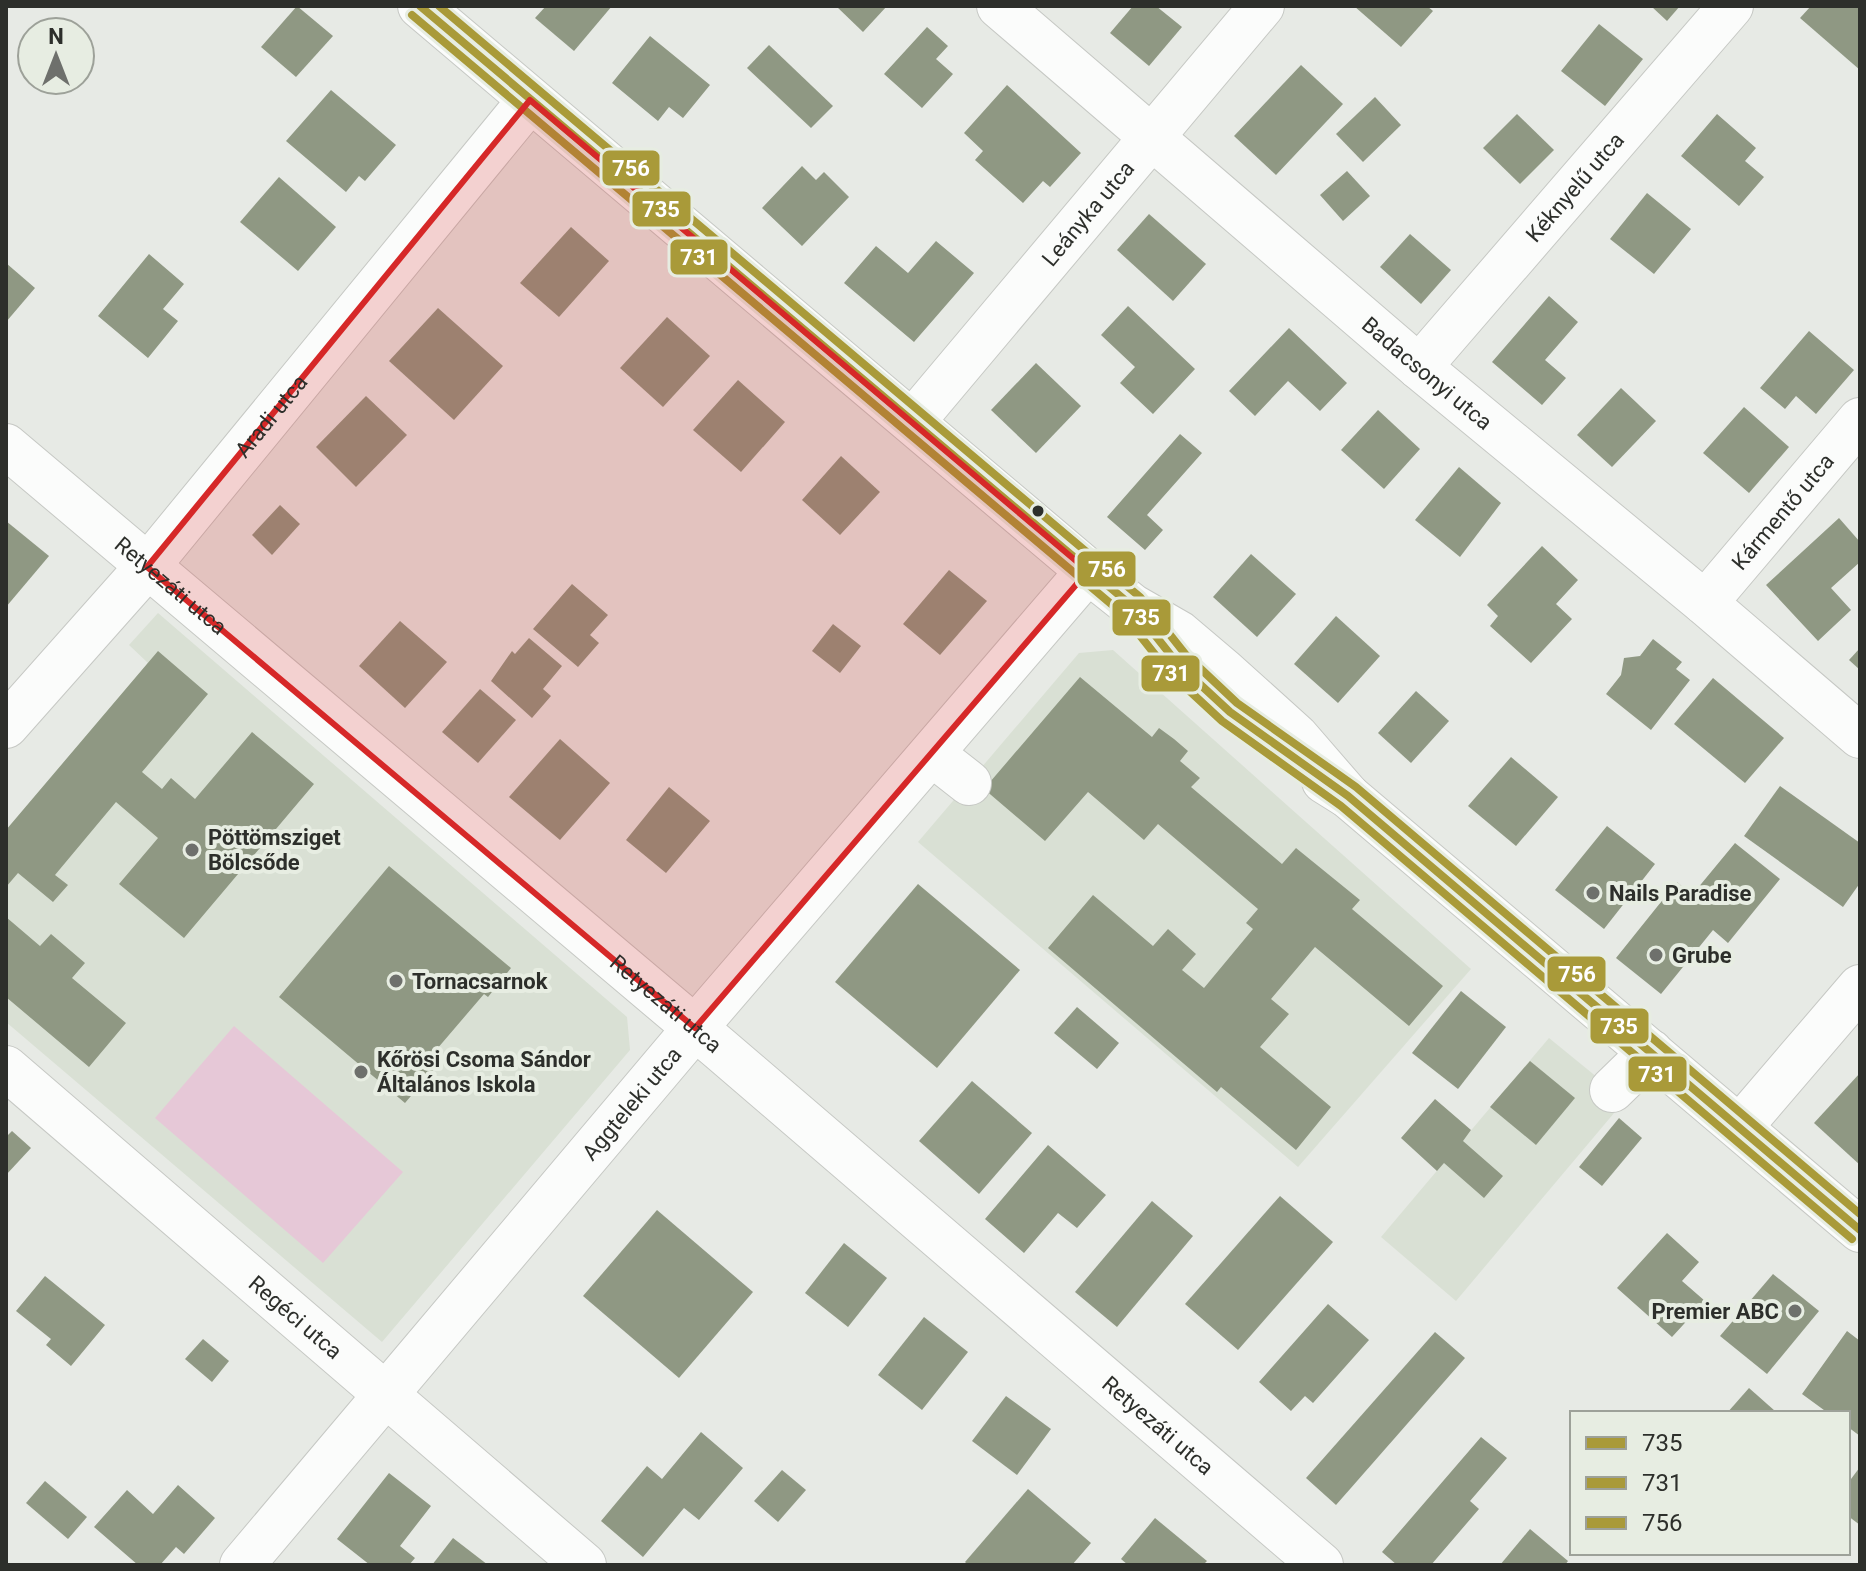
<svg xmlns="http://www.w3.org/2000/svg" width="1866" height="1571" font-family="Roboto,sans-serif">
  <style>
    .built { fill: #d9e0d4 }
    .green { fill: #e6c8d7 }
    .building { fill: #8f9883 }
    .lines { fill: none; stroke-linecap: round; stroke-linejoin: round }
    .minor-casing { stroke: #c6c8c4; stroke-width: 46 }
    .major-casing { stroke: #c6c8c4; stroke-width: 46 }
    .minor { stroke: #fbfcfb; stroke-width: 44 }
    .major { stroke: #fbfcfb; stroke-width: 44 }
    .bus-1-casing { stroke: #e7ede2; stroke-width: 14 }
    .bus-2-casing { stroke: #e7ede2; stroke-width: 14 }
    .bus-3-casing { stroke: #e7ede2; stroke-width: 14 }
    .bus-1 { stroke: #a99a39; stroke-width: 8 }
    .bus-2 { stroke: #a99a39; stroke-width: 8 }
    .bus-3 { stroke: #a99a39; stroke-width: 8 }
    .marked { fill: #d62828; fill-opacity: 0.2; stroke: #d62828; stroke-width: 6; stroke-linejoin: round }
    .bus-dot { fill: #2d2f2b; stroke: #e7ede2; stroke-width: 3 }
    .poi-dot { fill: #6e706c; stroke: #e7ede2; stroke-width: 3 }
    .labels { text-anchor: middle; stroke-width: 8; stroke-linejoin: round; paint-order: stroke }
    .street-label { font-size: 22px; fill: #2d2f2b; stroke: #e7ede2 }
    .poi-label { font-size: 22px; font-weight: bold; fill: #2d2f2b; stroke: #e7ede2; text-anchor: start }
    .line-badge { stroke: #e7ede2; stroke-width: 3 }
    .badge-label { font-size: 22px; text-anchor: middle; font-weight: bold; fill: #fff }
  </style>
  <rect width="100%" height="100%" fill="#e7eae5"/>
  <g class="built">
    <path d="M158,613L627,1017L630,1050L382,1342L6,1022V830L148,663L129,645Z"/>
    <path d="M1113,650L1471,969L1298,1167L918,842L1079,653Z"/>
    <path d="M1549,1038L1625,1100L1456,1301L1381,1237Z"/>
  </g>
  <path class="green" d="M234,1026L403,1172L323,1263L155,1118Z"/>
  <g class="building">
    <path d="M297,6L333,36L296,77L261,47Z"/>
    <path d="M546,6H612L574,51L535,18Z"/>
    <path d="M836,6H887L863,32Z"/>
    <path d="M1133,6H1156L1182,27L1149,66L1110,33Z"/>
    <path d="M1354,6H1427L1433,11L1401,47Z"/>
    <path d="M1651,6H1680L1667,21Z"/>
    <path d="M1811,6H1860V70L1800,18Z"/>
    <path d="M1599,24L1643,59L1605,106L1561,71Z"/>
    <path d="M927,27L948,46L936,59L953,74L922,108L884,74Z"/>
    <path d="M650,36L710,85L683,118L669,107L658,121L612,83Z"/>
    <path d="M769,45L833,106L811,128L747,68Z"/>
    <path d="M1301,65L1343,104L1276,175L1234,136Z"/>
    <path d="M1007,85L1081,153L1050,187L1043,181L1023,203L975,160L983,151L964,133Z"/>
    <path d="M331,90L396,145L365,181L359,176L346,192L286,141Z"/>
    <path d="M1375,97L1401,125L1363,162L1336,134Z"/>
    <path d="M1517,114L1554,150L1520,184L1483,148Z"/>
    <path d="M1717,114L1756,148L1745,161L1764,177L1739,206L1681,156Z"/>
    <path d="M802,166L816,180L824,172L849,197L802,246L762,208Z"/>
    <path d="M1347,171L1370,196L1343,221L1320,195Z"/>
    <path d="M279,177L336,227L298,271L240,222Z"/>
    <path d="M1647,193L1691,229L1654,274L1610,239Z"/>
    <path d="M1149,214L1206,264L1173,301L1117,250Z"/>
    <path d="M571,227L609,261L559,317L520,283Z"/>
    <path d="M1410,234L1451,270L1421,304L1380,267Z"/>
    <path d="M936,241L974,273L914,342L844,283L876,246L908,273Z"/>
    <path d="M149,254L184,284L163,309L178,321L148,358L98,316Z"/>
    <path d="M6,263L35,288L6,322Z"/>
    <path d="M1549,296L1578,322L1545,360L1566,378L1542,405L1492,362Z"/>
    <path d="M1128,306L1195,369L1153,414L1120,383L1135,367L1101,335Z"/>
    <path d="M438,308L503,366L454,420L389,361Z"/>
    <path d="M667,317L710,356L663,407L620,368Z"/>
    <path d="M1289,328L1347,383L1320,411L1288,381L1255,416L1229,391Z"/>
    <path d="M1809,331L1854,370L1816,414L1796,396L1785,409L1760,388Z"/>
    <path d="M1036,363L1081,406L1036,453L991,410Z"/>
    <path d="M738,380L785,422L741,472L693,430Z"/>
    <path d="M1621,388L1656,421L1612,467L1577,435Z"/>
    <path d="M366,396L407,435L356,487L316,447Z"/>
    <path d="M1744,407L1789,447L1749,493L1703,453Z"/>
    <path d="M1378,410L1420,449L1384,489L1341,450Z"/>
    <path d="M1180,434L1202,453L1147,515L1163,530L1145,550L1107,517Z"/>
    <path d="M841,456L880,492L840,535L802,500Z"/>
    <path d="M1459,467L1501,503L1460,557L1415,520Z"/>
    <path d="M280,505L300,524L272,555L252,535Z"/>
    <path d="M1839,518L1860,542V562L1831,588L1851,610L1818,641L1766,585Z"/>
    <path d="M6,521L49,556L6,607Z"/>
    <path d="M1542,546L1578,580L1556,604L1572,619L1531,663L1490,626L1498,616L1487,605Z"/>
    <path d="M1251,554L1296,594L1257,637L1213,597Z"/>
    <path d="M949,570L987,601L940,655L903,624Z"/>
    <path d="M572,584L608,615L590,635L599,643L578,667L533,629Z"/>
    <path d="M1336,616L1380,656L1338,703L1294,664Z"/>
    <path d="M400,621L447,662L405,708L359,666Z"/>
    <path d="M833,624L861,646L840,673L812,651Z"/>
    <path d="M529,638L562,666L543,689L551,696L532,718L491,681L512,651L515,654Z"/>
    <path d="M1653,639L1682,662L1676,669L1690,680L1651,730L1606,694L1621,675L1624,658L1640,656Z"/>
    <path d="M1860,648V670L1849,660Z"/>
    <path d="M158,651L208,694L142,772L162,789L171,778L195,799L252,732L314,784L184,938L119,884L158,838L116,802L55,875L68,885L53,902L18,873L6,887V830Z"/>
    <path d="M1080,677L1152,737L1159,728L1174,739L1188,751L1180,761L1200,778L1191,787L1282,864L1296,848L1360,900L1352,909L1443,986L1409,1026L1315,947L1271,999L1289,1014L1260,1047L1331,1107L1296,1150L1221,1087L1217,1092L1048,948L1093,895L1153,946L1168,929L1196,954L1182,970L1204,988L1253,929L1246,923L1258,909L1158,824L1144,840L1088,792L1045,841L984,789Z"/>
    <path d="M1713,678L1784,738L1745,783L1674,724Z"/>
    <path d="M480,689L516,720L478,763L442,732Z"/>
    <path d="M1416,691L1449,721L1411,763L1378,733Z"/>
    <path d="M560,739L610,783L560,840L509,797Z"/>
    <path d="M1511,757L1558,797L1516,846L1468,806Z"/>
    <path d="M1780,786L1860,843V883L1843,907L1744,836Z"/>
    <path d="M669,787L710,821L666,873L626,840Z"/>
    <path d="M1607,826L1655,864L1604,929L1555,890Z"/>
    <path d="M1735,843L1780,879L1728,943L1713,930L1661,994L1616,958L1677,882L1692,895Z"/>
    <path d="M389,866L511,968L488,997L484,994L431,1056L439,1063L405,1103L279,997Z"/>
    <path d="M918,884L1020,970L937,1068L835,982Z"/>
    <path d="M6,917L40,946L51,934L85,963L72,978L126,1023L89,1067L6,997Z"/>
    <path d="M1461,991L1506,1027L1458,1089L1412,1053Z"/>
    <path d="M1077,1007L1119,1043L1097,1069L1054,1033Z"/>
    <path d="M1530,1061L1575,1098L1536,1145L1490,1107Z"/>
    <path d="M1860,1073V1165L1814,1123Z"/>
    <path d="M972,1081L1032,1133L979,1194L919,1141Z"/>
    <path d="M1435,1099L1471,1130L1463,1141L1503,1176L1484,1198L1444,1163L1437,1171L1401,1138Z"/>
    <path d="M1619,1118L1642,1138L1602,1186L1579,1167Z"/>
    <path d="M12,1131L31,1148L6,1175V1137Z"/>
    <path d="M1048,1145L1106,1195L1077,1228L1058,1213L1024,1253L985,1219Z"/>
    <path d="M1280,1196L1333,1242L1238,1350L1185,1304Z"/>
    <path d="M1152,1201L1193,1236L1117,1327L1075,1292Z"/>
    <path d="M657,1210L753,1292L679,1378L583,1296Z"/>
    <path d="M1667,1233L1699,1262L1682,1281L1705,1301L1672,1337L1617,1288Z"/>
    <path d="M844,1243L887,1278L848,1327L805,1293Z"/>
    <path d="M1773,1274L1819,1311L1767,1374L1720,1336Z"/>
    <path d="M45,1276L105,1325L71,1366L46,1345L51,1339L16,1311Z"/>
    <path d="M1328,1304L1369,1340L1313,1403L1305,1396L1291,1411L1259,1382Z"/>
    <path d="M924,1317L968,1352L922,1410L878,1375Z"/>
    <path d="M1847,1331L1860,1341V1436L1848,1427V1413H1828L1802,1394Z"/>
    <path d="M1435,1332L1465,1358L1336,1505L1306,1478Z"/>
    <path d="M203,1339L229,1361L212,1382L185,1359Z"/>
    <path d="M1749,1388L1775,1411L1773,1413H1727Z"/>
    <path d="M1006,1396L1051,1429L1017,1475L972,1441Z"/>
    <path d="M701,1432L743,1468L699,1520L684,1508L643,1557L601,1521L647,1466L662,1479Z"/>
    <path d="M1481,1437L1507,1458L1470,1501L1479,1509L1431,1565H1397L1382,1552Z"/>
    <path d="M1860,1467V1525L1848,1516V1483Z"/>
    <path d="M782,1470L806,1490L778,1522L754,1501Z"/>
    <path d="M389,1473L431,1506L400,1546L415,1558L409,1565H370L337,1539Z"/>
    <path d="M45,1481L87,1517L68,1539L26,1503Z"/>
    <path d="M178,1485L215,1518L184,1554L176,1547L160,1565H138L94,1527L127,1490L153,1514Z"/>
    <path d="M1028,1489L1091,1543L1072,1565H968L965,1562Z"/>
    <path d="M1155,1518L1207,1561L1203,1565H1128L1121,1559Z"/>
    <path d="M1530,1529L1568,1561L1565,1565H1500Z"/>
    <path d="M453,1538L488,1565H432Z"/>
  </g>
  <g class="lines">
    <g class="minor-casing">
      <g id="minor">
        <path id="s1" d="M999,6L1419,367L1705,603L1860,736"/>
        <path id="s2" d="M1419,367L1731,6"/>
        <path id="s3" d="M914,420L1262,6"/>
        <path id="s4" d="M6,446L720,1049L1321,1565"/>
        <path id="s5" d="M1705,603L1860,420"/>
        <path id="s6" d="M6,726L147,567L530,100"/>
        <path d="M932,754L969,783"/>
        <path id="s7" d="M6,1068L584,1565"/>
        <path d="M1612,1090L1651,1052"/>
        <path d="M1740,1127L1860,987"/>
        <path id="s8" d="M242,1565L695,1028L1088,571"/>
      </g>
    </g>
    <g class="major-casing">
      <g id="major">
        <path d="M420,6L1088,571L1132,606L1179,633L1225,672L1296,736L1348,796"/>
        <path d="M1324,781L1348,796L1860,1230"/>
      </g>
    </g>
    <use href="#minor" class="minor"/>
    <use href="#major" class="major"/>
    <g class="bus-1-casing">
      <path id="bus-1" d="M420,6L1132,606L1177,663L1230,712L1348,796L1860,1230"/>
    </g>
    <g class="bus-2-casing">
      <path id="bus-2" d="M412,15L1123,614L1168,671L1222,721L1341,806L1852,1239"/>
    </g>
    <g class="bus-3-casing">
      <path id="bus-3" d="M439,6L1140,597L1186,655L1237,703L1356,787L1860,1214"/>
    </g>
    <use href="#bus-1" class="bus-1"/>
    <use href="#bus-2" class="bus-2"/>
    <use href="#bus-3" class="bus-3"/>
  </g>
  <path class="marked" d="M530,100L1088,571L695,1028L147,567Z"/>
  <circle class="bus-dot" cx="1038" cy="511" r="7"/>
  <g class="poi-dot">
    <circle cx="192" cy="850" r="8"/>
    <circle cx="1593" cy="893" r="8"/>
    <circle cx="1656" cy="955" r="8"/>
    <circle cx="396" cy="981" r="8"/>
    <circle cx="361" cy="1072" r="8"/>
    <circle cx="1795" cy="1311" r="8"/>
  </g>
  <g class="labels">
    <g class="street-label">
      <text dy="8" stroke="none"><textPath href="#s2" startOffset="238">Kéknyelű utca</textPath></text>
      <text dy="8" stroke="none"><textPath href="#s3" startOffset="270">Leányka utca</textPath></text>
      <text dy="8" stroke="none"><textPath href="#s1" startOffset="564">Badacsonyi utca</textPath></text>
      <text dy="8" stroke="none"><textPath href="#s6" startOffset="408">Aradi utca</textPath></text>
      <text dy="8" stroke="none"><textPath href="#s5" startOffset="120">Kármentő utca</textPath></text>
      <text dy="8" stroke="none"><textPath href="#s4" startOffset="216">Retyezáti utca</textPath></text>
      <text dy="8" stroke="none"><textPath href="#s4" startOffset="864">Retyezáti utca</textPath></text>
      <text dy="8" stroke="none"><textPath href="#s8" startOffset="604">Aggteleki utca</textPath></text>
      <text dy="8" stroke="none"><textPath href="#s7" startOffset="382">Regéci utca</textPath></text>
      <text dy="8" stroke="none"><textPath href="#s4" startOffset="1512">Retyezáti utca</textPath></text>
    </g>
    <g class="poi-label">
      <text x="208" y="845">Pöttömsziget<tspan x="208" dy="25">Bölcsőde</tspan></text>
      <text x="1609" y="901">Nails Paradise</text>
      <text x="1672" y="963">Grube</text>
      <text x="412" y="989">Tornacsarnok</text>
      <text x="377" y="1067">Kőrösi Csoma Sándor<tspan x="377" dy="25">Általános Iskola</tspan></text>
      <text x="1779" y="1319" text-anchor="end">Premier ABC</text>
    </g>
  </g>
  <g class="line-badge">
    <rect x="601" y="149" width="60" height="38" rx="8" fill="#a99a39"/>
    <rect x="631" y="190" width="61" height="38" rx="8" fill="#a99a39"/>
    <rect x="669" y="238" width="60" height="38" rx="8" fill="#a99a39"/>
    <rect x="1076" y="550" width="61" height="38" rx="8" fill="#a99a39"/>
    <rect x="1111" y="598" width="61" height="39" rx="8" fill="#a99a39"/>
    <rect x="1140" y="654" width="61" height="39" rx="8" fill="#a99a39"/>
    <rect x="1546" y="955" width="61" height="38" rx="8" fill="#a99a39"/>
    <rect x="1589" y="1007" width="61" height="38" rx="8" fill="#a99a39"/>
    <rect x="1627" y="1055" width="61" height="38" rx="8" fill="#a99a39"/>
  </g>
  <g class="badge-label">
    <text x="631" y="176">756</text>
    <text x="661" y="217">735</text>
    <text x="699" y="265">731</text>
    <text x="1107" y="577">756</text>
    <text x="1141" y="625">735</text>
    <text x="1171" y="681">731</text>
    <text x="1577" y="982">756</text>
    <text x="1619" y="1034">735</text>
    <text x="1657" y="1082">731</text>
  </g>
  <rect width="1866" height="1571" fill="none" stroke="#2d2f2b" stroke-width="16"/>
  <rect x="1570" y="1411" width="280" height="144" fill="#e7ede2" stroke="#9da199" stroke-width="2"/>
  <rect x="1586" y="1437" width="40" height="12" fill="#a99a39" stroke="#9da199" stroke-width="2"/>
  <text x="1642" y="1451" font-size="24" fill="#2d2f2b">735</text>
  <rect x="1586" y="1477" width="40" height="12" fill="#a99a39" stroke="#9da199" stroke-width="2"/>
  <text x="1642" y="1491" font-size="24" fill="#2d2f2b">731</text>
  <rect x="1586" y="1517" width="40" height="12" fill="#a99a39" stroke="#9da199" stroke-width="2"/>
  <text x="1642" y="1531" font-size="24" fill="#2d2f2b">756</text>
  <g transform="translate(56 56)"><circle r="38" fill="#e7ede2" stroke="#9da199" stroke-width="2"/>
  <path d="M0-6L14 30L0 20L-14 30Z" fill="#6e706c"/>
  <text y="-12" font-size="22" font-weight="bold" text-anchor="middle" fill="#2d2f2b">N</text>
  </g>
</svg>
